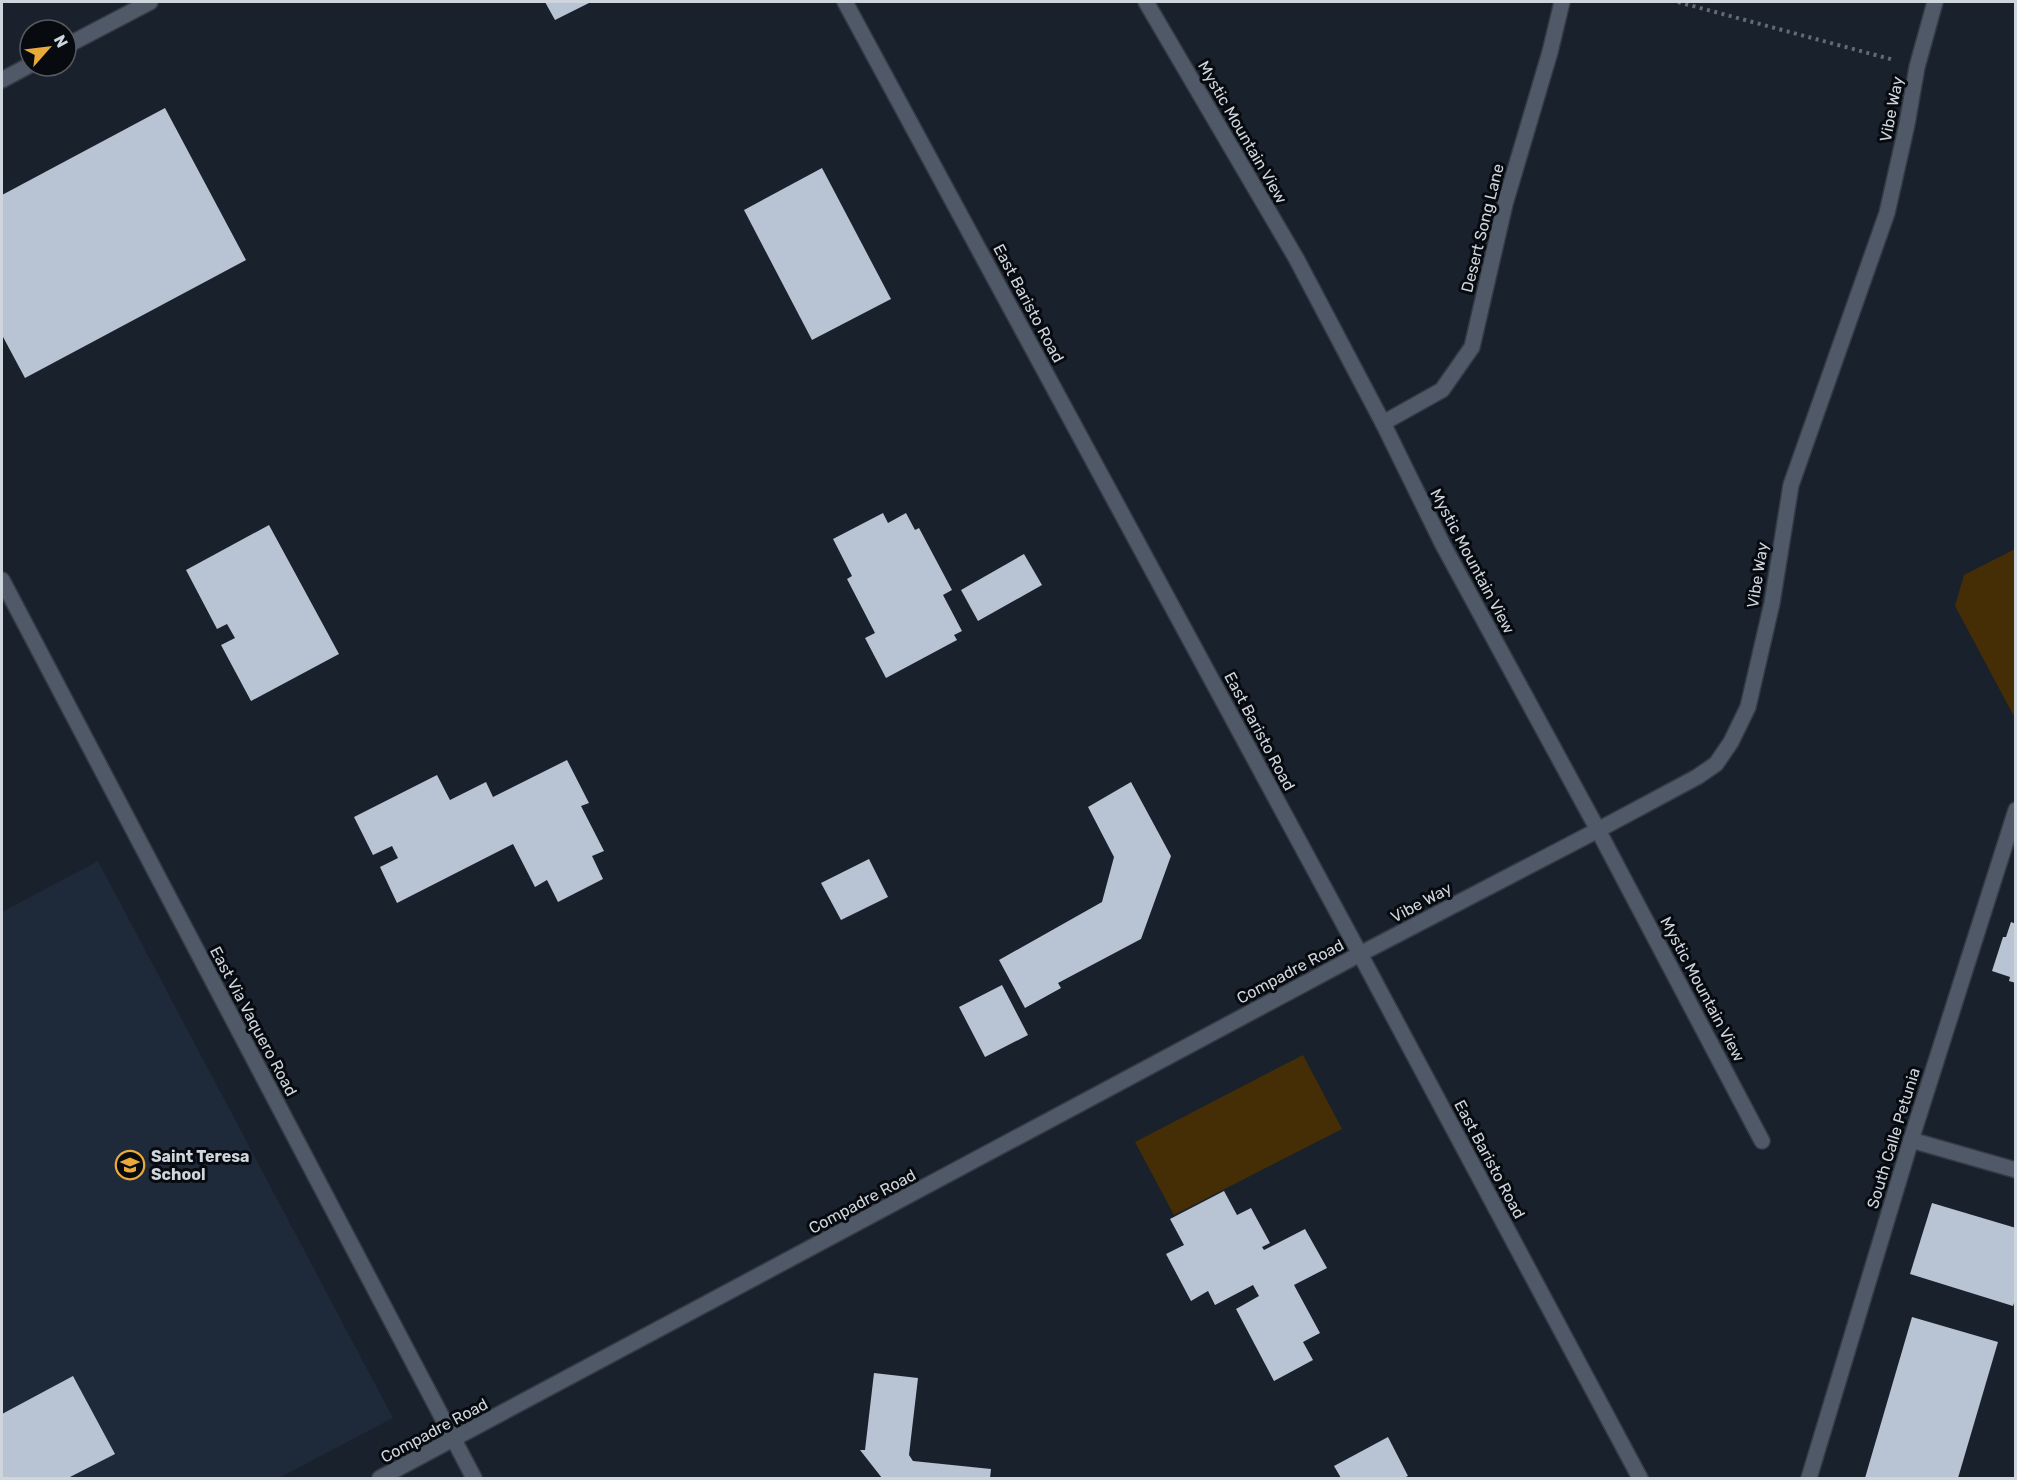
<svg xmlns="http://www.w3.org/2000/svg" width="2017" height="1480" font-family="Rubik,sans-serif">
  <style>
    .built { fill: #1e293a }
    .green { fill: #452e06 }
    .building { fill: #b8c3d3 }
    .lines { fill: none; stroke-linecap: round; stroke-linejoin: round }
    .minor-casing { stroke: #353b45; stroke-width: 18 }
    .tertiary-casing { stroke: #353b45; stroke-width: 18 }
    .path { stroke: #636a74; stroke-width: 4; stroke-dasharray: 3 4.5; stroke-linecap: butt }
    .minor { stroke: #505967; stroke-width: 15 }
    .tertiary { stroke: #505967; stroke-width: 15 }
    .labels { text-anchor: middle; stroke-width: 6; stroke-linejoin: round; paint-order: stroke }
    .street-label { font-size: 16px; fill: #cfd5dd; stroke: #070a0f }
    .poi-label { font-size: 16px; font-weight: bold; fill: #cfd5dd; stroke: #070a0f; text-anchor: start }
  </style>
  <rect width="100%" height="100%" fill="#19212d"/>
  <path class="built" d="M98,861L393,1418L279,1478H2V912Z"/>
  <g class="green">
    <path d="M2015,549V718L1955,606L1964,575Z"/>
    <path d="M1303,1055L1342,1129L1174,1215L1135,1142Z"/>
  </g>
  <g class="building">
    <path d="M545,2H591L555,20Z"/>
    <path d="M165,108L246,260L25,378L2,335V195Z"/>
    <path d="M822,168L891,299L812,340L744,210Z"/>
    <path d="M883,513L888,523L906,513L915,530L919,528L952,590L943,595L962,631L954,635L957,640L886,678L865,638L875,633L847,579L852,576L833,539Z"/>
    <path d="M269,525L339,654L251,701L221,645L235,638L227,624L217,629L186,570Z"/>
    <path d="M1024,554L1042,585L978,621L961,590Z"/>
    <path d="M567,760L589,803L581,806L604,851L592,856L603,879L558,902L547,880L535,887L513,844L397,903L380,867L398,858L392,846L373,855L354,817L437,775L450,800L486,782L493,797Z"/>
    <path d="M1131,782L1171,856L1141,939L1058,983L1061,988L1025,1008L999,960L1102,902L1114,857L1088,807Z"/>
    <path d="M869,859L888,897L841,920L821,883Z"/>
    <path d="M2011,922L2016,924V983L2009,981L2010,977L1992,971L2003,937H2006Z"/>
    <path d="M1002,985L1028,1035L985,1057L959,1007Z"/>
    <path d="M1224,1191L1237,1215L1251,1208L1270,1243L1262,1247L1264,1250L1305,1229L1327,1268L1294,1285L1320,1333L1303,1342L1313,1360L1274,1381L1236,1309L1259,1296L1253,1285L1215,1305L1208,1291L1191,1301L1166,1254L1184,1245L1170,1219Z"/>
    <path d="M1932,1203L2016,1228V1297L2013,1306L1910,1274Z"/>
    <path d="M1912,1317L1998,1342L1958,1478H1865Z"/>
    <path d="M874,1373L918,1378L909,1455L913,1461L991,1469L990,1478H882L860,1450H865Z"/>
    <path d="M73,1376L115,1454L68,1478H2V1414Z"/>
    <path d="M1388,1437L1408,1476L1403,1478H1341L1334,1466Z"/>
  </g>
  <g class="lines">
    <g class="minor-casing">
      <g id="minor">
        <path d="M1146,2L1296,258L1383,423L1443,545L1598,830L1762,1141"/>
        <path d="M1383,423L1442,390L1472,347L1505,204L1550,52L1562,2"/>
        <path d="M2,580L474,1478"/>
        <path d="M1911,1140L2016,1170"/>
        <path d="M380,1478L1360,954L1598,830L1697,777L1716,764L1731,742L1748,707L1772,603L1791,485L1887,213L1907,124L1917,67L1935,2"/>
        <path d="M1809,1478L1911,1140L2016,810"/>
      </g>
    </g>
    <g class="tertiary-casing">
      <g id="tertiary">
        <path d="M845,2L1360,954L1640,1478"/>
        <path d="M66,46L150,2"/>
        <path d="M2,80L30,65"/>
      </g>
    </g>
    <path class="path" d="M1678,2L1894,60"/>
    <use href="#minor" class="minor"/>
    <use href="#tertiary" class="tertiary"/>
  </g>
  <defs>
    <g id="school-ring" transform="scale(1.5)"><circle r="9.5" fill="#070a0f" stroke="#eaaa39" stroke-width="1.5"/><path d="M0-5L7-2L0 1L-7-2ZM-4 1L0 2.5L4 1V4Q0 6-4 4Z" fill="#eaaa39"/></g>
  </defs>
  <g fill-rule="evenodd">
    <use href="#school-ring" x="130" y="1165"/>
  </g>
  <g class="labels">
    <g class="street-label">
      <text transform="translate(1891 109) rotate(-79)" y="6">Vibe Way</text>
      <text transform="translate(1243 132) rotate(60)" y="6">Mystic Mountain View</text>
      <text transform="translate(1482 228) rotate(-76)" y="6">Desert Song Lane</text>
      <text transform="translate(1029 303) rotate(62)" y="6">East Baristo Road</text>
      <text transform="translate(1473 561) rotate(62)" y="6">Mystic Mountain View</text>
      <text transform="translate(1757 575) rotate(-81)" y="6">Vibe Way</text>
      <text transform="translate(1260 731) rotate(62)" y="6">East Baristo Road</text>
      <text transform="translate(1421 902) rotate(-28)" y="6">Vibe Way</text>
      <text transform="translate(1290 971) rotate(-28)" y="6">Compadre Road</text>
      <text transform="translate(1703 989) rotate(62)" y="6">Mystic Mountain View</text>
      <text transform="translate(254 1021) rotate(62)" y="6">East Via Vaquero Road</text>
      <text transform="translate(1893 1138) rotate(-73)" y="6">South Calle Petunia</text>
      <text transform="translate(1490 1159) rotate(62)" y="6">East Baristo Road</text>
      <text transform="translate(862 1201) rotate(-28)" y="6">Compadre Road</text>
      <text transform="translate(434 1430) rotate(-28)" y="6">Compadre Road</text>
    </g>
    <g class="poi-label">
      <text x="151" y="1162">Saint Teresa<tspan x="151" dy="18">School</tspan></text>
    </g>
  </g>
  <rect width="2017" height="1480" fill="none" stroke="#cfd5dd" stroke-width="6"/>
  <g transform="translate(48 48) rotate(62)"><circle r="28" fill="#070a0f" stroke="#575b61" stroke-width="1.5"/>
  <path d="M0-4.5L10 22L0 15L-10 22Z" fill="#eaaa39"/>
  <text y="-9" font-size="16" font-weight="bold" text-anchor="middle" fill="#cfd5dd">N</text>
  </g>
</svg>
